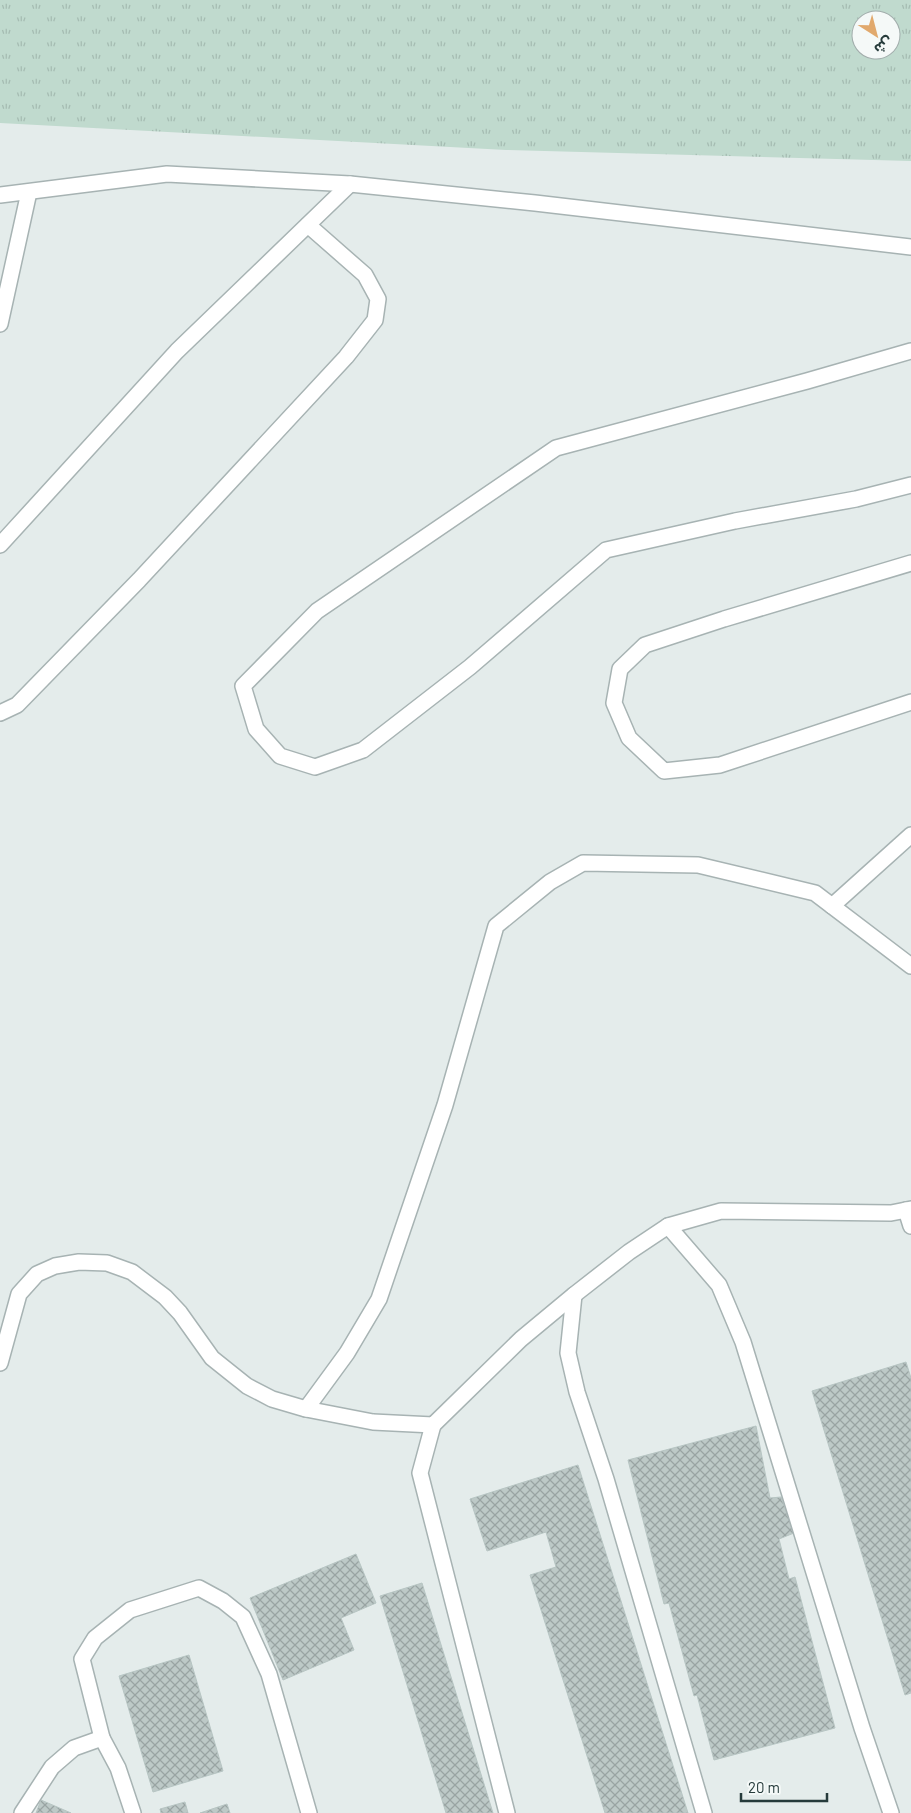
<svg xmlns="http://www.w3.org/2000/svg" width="911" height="1813" font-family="Barlow,'Noto Sans Arabic',sans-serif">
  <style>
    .grass { fill: url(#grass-tufts); fill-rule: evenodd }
    .building { fill: url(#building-cross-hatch); stroke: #b7c5c3 }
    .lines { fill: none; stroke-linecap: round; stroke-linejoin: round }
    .minor-casing { stroke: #a7b3b3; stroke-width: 18 }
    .minor { stroke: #fff; stroke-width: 15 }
  </style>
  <defs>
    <pattern id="grass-tufts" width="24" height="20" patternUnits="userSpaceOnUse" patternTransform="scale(1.25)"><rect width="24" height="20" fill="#c0dace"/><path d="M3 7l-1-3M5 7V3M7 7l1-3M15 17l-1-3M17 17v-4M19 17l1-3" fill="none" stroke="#a5bcb2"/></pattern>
    <pattern id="building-cross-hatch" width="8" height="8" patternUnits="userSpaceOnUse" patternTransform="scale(1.25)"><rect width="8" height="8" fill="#bdc9c7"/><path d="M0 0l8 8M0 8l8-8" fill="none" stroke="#99a4a3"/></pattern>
  </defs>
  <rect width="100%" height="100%" fill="#e4eceb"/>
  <path class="grass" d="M0,0H911V161L506,150L0,123ZM861,20H891V50H861Z"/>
  <g class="building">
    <path d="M906,1362L911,1378V1693L905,1695L812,1391Z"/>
    <path d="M756,1426L770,1498L781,1497L794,1533L779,1539L789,1579L795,1577L835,1728L714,1760L697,1695L694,1696L669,1603L664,1604L628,1460Z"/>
    <path d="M578,1465L688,1813H605L530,1575L556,1567L546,1532L487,1551L470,1499Z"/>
    <path d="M356,1554L376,1603L341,1618L354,1650L283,1680L250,1598Z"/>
    <path d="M422,1583L493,1813H446L380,1596Z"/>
    <path d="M189,1655L223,1771L153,1792L119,1676Z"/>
    <path d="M41,1800L71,1813H36Z"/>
    <path d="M185,1802L188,1813H161L160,1809Z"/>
    <path d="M227,1804L230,1813H200Z"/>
  </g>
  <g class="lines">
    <g class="minor-casing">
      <g id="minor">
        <path d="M0,195L167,174L350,184L535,203L911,247"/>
        <path d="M0,324L29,192"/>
        <path d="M911,351L807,381L556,448L317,611L243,686L256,729L280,756L315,767L363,750L470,667L606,550L735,521L856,499L911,485"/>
        <path d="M0,545L177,351L350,184"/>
        <path d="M911,563L724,619L645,645L620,669L614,703L629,738L664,771L720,765L911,702"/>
        <path d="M0,713L17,705L139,580L346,357L375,320L378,299L365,275L308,225"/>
        <path d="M832,906L911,835"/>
        <path d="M906,1210L911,1226"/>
        <path d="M668,1226L719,1285L743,1342L862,1728L891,1813"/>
        <path d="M574,1295L568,1353L577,1392L606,1479L704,1813"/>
        <path d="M0,1363L19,1294L37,1274L55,1266L79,1262L107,1263L132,1272L165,1297L180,1313L212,1358L247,1386L272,1399L306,1409L373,1422L433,1425L521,1339L574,1295L629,1252L668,1226L721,1211L891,1213L911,1209"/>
        <path d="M306,1409L347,1353L379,1299L445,1105L496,926L550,882L583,863L698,865L815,893L911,966"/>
        <path d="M433,1425L420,1473L507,1813"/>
        <path d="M102,1738L82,1659L95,1638L130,1610L199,1588L223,1601L243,1617L269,1674L309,1813"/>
        <path d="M22,1813L52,1767L74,1748L102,1738L118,1768L133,1813"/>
      </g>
    </g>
    <use href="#minor" class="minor"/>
  </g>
  <g transform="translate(876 35) rotate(144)"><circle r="24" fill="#f5f9f8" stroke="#a2adac"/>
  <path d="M0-4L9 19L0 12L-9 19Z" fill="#e1a96d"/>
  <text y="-8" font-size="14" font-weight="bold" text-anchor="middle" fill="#263b3b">ش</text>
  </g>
  <path d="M741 1793v8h86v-8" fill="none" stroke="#263b3b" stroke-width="2.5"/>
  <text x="748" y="1793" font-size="15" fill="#263b3b" stroke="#f5f9f8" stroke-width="4" paint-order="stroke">20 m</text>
</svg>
